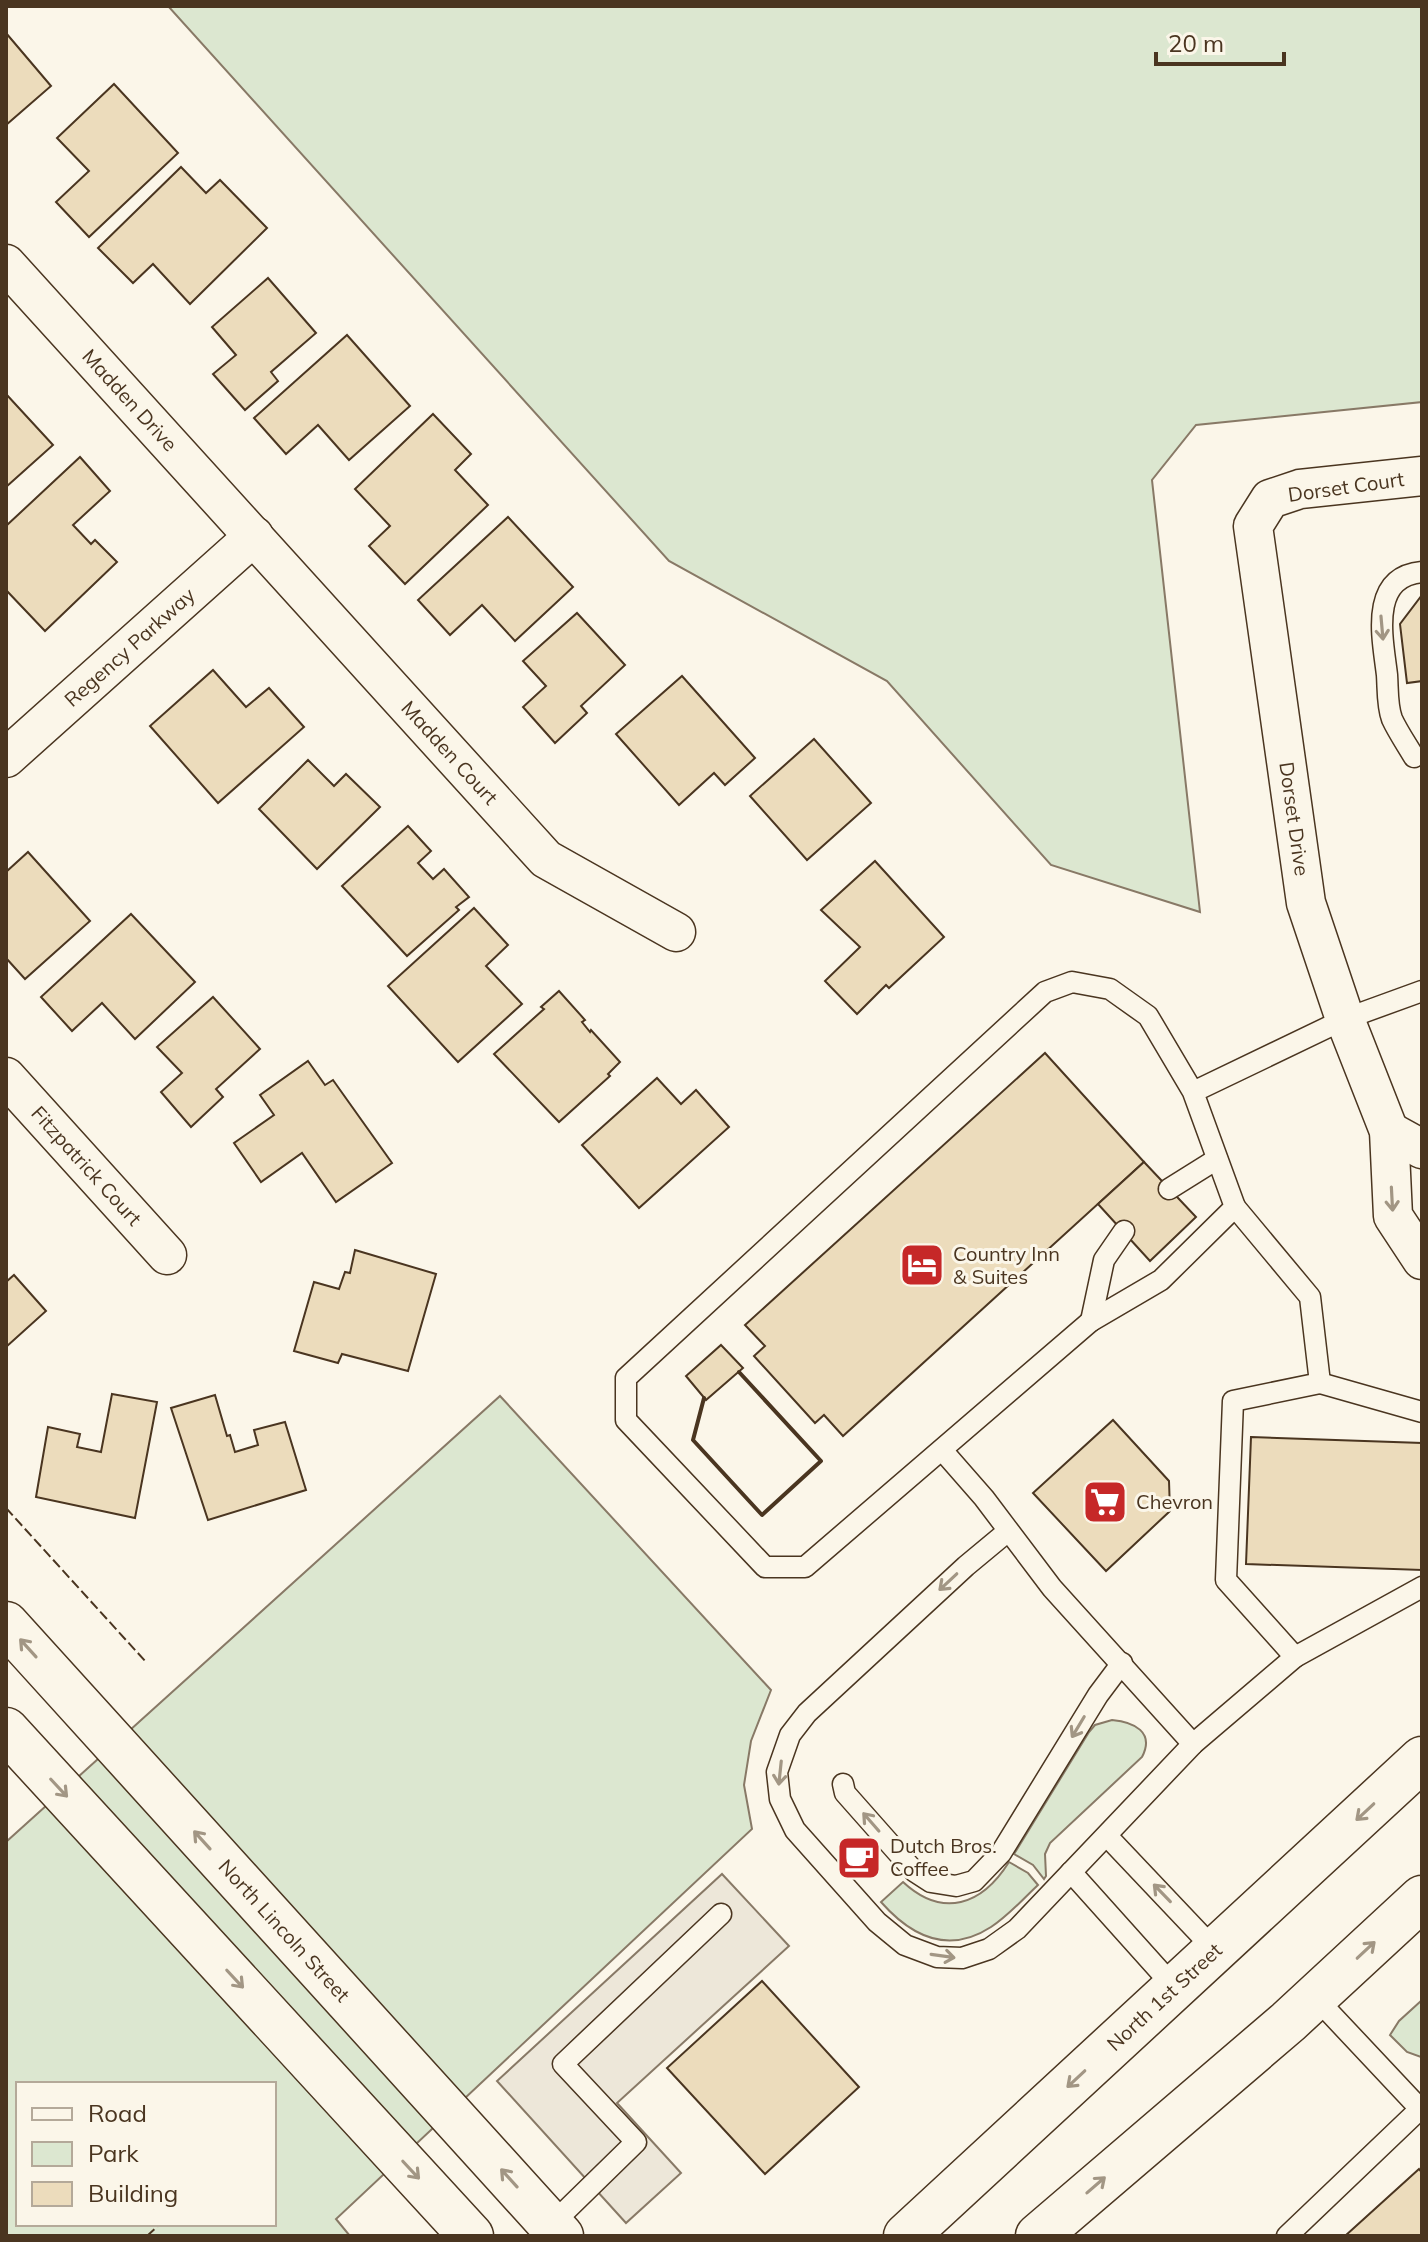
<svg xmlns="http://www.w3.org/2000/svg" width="1428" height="2242" font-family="Mulish,sans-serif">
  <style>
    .green { fill: #dce7d0; stroke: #887966; stroke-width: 2; fill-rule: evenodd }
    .parking { fill: #ede7d9; stroke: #887966; stroke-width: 2 }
    .building { fill: #ecdcbc; stroke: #4a3520; stroke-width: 2 }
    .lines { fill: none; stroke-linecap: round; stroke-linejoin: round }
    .service-casing { stroke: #4a3520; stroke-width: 23 }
    .minor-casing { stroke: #4a3520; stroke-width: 41 }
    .tertiary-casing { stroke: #4a3520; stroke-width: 47 }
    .primary-casing { stroke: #4a3520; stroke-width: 47 }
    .service { stroke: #fbf6e9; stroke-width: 20 }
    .minor { stroke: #fbf6e9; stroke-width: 38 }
    .tertiary { stroke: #fbf6e9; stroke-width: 44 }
    .primary { stroke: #fbf6e9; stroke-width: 44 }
    .fence { stroke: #4a3520; stroke-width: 2; stroke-dasharray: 10 4; stroke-linecap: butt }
    .wall { stroke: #4a3520; stroke-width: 4 }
    .oneway { stroke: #a29684 }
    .labels { text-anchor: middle; stroke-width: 6; stroke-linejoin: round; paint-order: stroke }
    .street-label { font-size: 20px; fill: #4a3520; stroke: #fbf6e9 }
    .poi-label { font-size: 20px; fill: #4a3520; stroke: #fbf6e9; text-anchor: start }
  </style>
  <rect width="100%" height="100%" fill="#fbf6e9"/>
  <g class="green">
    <path d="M168,6H1422V402L1196,425L1152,480L1200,912L1051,865L887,681L669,561Z"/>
    <path d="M500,1396L771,1690L751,1741L744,1785L752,1829L336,2219L350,2236H6V1842ZM18,2084H274V2224H18Z"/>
    <path d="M1112,1720C1134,1722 1155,1732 1142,1757L1050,1843L1045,1854L1046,1876L1044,1879L1033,1865L1014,1854L1089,1732L1095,1725Z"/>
    <path d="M1009,1862L1028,1873L1038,1885C1023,1899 1008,1916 991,1927C948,1955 911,1936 881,1902L903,1882C943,1919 982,1905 1009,1862Z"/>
    <path d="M1422,2000V2057H1421L1407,2052L1390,2035L1399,2021Z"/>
  </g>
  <path class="parking" d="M722,1874L789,1946L617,2103L681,2173L626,2223L497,2081Z"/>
  <g class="building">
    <path d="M6,33L51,86L6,125Z"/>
    <path d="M114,84L178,153L89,237L56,202L89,171L57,138Z"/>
    <path d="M181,167L206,193L220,180L267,228L190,304L153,264L133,283L98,248Z"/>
    <path d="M268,278L316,333L271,372L278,381L245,410L213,374L236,355L212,327Z"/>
    <path d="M347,335L410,406L349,460L318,425L286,454L254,418Z"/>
    <path d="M6,394L53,445L6,487Z"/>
    <path d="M433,414L471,454L455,470L488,505L405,584L369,546L390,526L355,489Z"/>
    <path d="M80,457L110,491L73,525L91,544L95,540L117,562L45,631L6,590V526Z"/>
    <path d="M508,517L573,587L515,641L482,605L450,635L418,600Z"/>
    <path d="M1422,595V681L1407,683L1400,624Z"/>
    <path d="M577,613L625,665L581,706L587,713L555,743L523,707L546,686L523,661Z"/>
    <path d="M213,670L246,707L269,688L304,727L218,803L150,726Z"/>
    <path d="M682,676L755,758L725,785L714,773L679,805L616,734Z"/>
    <path d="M814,739L871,803L807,860L750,796Z"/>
    <path d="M308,760L334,786L346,774L380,807L317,869L259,809Z"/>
    <path d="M408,826L431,851L418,863L433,879L444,869L469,897L456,907L459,910L407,956L342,886Z"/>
    <path d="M28,852L90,921L25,979L6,958V872Z"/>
    <path d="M875,861L944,937L889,988L886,985L857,1014L825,981L860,947L821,910Z"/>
    <path d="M474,908L508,945L486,966L522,1004L458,1062L388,986Z"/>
    <path d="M131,914L195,982L135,1039L102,1003L72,1031L41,997Z"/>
    <path d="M559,991L585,1020L582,1022L590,1032L591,1030L620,1062L608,1074L610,1076L559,1122L494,1054L544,1009L541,1007Z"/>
    <path d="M213,997L260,1049L216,1089L223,1097L191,1127L161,1092L182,1073L157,1047Z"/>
    <path d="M1045,1053L1144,1162L843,1436L824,1415L815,1423L754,1356L765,1346L745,1325Z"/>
    <path d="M308,1061L325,1085L333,1080L392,1163L336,1202L302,1153L261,1182L234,1143L274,1115L260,1095Z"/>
    <path d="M657,1078L681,1104L696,1090L729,1127L639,1208L582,1145Z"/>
    <path d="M1144,1162L1196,1217L1150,1261L1098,1204Z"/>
    <path d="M355,1250L436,1274L408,1371L342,1354L338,1363L294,1351L314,1282L339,1289L345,1272L350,1273Z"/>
    <path d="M14,1275L46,1311L6,1347V1282Z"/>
    <path d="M721,1345L743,1368L706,1400L686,1376Z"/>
    <path d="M112,1394L157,1402L135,1518L36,1497L48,1427L80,1434L77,1447L101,1452Z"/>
    <path d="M215,1395L227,1436L230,1435L235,1452L258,1445L254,1430L285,1422L306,1490L208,1520L171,1408Z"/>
    <path d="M1113,1420L1169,1481L1170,1511L1106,1571L1033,1493Z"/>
    <path d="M1251,1437L1422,1443V1570L1246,1564Z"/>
    <path d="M762,1981L859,2087L765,2174L667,2068Z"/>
    <path d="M1419,2169L1422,2173V2236H1345Z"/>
  </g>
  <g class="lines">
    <g class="service-casing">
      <g id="service">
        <path d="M1414,757C1407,745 1398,732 1392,719C1387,706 1388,689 1387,675C1383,640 1368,577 1422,572"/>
        <path d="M1193,1092L1235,1207L1161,1280L1091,1321L805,1567H765L626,1420V1378L1045,992L1072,982L1110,989L1148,1016L1193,1092L1345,1019L1422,991"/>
        <path d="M1169,1189L1217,1159"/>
        <path d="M1091,1321L1104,1260L1124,1231"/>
        <path d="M1320,1383L1422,1412"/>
        <path d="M942,1450L984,1498L1052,1588L1193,1744"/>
        <path d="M1007,1532L966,1566L807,1713L790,1735L777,1772L780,1799L795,1830L877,1922L905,1945L937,1957L962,1958L989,1949L1017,1929L1193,1744L1295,1657L1226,1580L1233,1401L1320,1383L1310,1297L1235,1207"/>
        <path d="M1295,1657L1422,1587"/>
        <path d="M843,1784L845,1793L914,1871L931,1882L956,1886L974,1881L1001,1853L1098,1695L1122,1663"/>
        <path d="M1107,1836L1215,1950"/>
        <path d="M1071,1872L1175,1988"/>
        <path d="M1315,1997L1422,2111"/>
        <path d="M551,2225L636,2142L563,2064L721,1914"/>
        <path d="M1287,2236L1420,2109"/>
      </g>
    </g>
    <g class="minor-casing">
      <g id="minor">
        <path id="s1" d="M6,264L546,859L676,932"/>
        <path id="s2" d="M1422,476L1300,489L1270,499L1253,526L1306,903L1345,1019L1389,1131L1393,1216L1422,1260"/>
        <path id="s3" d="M6,758L254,536"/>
        <path id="s4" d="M6,1077L167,1255"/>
        <path d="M1389,1131L1422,1149"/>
      </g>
    </g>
    <g class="tertiary-casing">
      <g id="tertiary">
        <path id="s5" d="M6,1624L561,2236"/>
        <path d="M6,1730L471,2236"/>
      </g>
    </g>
    <g class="primary-casing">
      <g id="primary">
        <path id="s6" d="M906,2236L1422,1759"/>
        <path d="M1038,2236L1288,2022L1422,1898"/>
      </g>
    </g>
    <use href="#service" class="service"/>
    <use href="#minor" class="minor"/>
    <use href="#tertiary" class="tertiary"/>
    <use href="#primary" class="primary"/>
    <g class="fence">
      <path d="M6,1508L146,1662"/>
      <path d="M147,2236L160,2224"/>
    </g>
    <path class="wall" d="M704,1398L693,1440L762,1515L821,1461L739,1372"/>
  </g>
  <defs><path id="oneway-shaft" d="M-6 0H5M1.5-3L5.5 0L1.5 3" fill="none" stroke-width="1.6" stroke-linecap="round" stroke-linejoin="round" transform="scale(2)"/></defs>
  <g class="oneway">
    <use href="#oneway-shaft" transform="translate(1382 628) rotate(85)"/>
    <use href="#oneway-shaft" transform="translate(1392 1199) rotate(87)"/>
    <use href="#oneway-shaft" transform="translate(948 1582) rotate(137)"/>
    <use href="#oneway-shaft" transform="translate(28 1648) rotate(-132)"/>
    <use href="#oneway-shaft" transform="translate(1078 1727) rotate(121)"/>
    <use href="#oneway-shaft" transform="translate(780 1773) rotate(96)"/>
    <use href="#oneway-shaft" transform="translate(59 1788) rotate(47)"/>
    <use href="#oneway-shaft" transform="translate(1365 1812) rotate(137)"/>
    <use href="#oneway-shaft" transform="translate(871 1822) rotate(-131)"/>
    <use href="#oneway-shaft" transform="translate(202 1840) rotate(-132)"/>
    <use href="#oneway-shaft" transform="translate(1162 1893) rotate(-134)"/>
    <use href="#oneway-shaft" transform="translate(1366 1950) rotate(-43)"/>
    <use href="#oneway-shaft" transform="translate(943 1956) rotate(8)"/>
    <use href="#oneway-shaft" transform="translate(235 1979) rotate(47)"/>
    <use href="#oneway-shaft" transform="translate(1076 2079) rotate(137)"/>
    <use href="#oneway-shaft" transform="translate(411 2170) rotate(47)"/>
    <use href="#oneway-shaft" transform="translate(509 2178) rotate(-132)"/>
    <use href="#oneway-shaft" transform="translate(1096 2185) rotate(-41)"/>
  </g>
  <defs>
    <g id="hotel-square" transform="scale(2.3)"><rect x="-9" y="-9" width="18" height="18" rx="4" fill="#c62828" stroke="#fbf6e9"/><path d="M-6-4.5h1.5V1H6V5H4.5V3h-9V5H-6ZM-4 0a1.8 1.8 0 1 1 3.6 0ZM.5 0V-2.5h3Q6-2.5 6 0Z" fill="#fff"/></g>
    <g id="supermarket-square" transform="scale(2.3)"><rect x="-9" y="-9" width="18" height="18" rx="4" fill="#c62828" stroke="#fbf6e9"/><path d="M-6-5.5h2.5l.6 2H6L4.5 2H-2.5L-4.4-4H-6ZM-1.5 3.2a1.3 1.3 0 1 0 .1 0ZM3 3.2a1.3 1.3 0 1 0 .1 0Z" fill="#fff"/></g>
    <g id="cafe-square" transform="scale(2.3)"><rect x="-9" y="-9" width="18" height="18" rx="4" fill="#c62828" stroke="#fbf6e9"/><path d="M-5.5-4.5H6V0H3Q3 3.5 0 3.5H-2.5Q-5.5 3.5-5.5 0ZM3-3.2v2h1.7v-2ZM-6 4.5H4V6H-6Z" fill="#fff"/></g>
  </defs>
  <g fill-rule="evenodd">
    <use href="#hotel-square" x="922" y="1265"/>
    <use href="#supermarket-square" x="1105" y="1502"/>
    <use href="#cafe-square" x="859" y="1858"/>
  </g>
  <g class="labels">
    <g class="street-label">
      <text dy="7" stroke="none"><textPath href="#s1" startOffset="184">Madden Drive</textPath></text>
      <text transform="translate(1346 487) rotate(-8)" y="7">Dorset Court</text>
      <text dy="7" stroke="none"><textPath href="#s3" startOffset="166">Regency Parkway</textPath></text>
      <text dy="7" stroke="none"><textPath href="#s1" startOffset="660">Madden Court</textPath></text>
      <text dy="7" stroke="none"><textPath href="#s2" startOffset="482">Dorset Drive</textPath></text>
      <text dy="7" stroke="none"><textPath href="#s4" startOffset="120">Fitzpatrick Court</textPath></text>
      <text dy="7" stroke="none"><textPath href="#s5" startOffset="414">North Lincoln Street</textPath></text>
      <text dy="7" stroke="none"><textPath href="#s6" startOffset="352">North 1st Street</textPath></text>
    </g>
    <g class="poi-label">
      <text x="953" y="1261">Country Inn<tspan x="953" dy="23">&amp; Suites</tspan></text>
      <text x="1136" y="1509">Chevron</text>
      <text x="890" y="1853">Dutch Bros.<tspan x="890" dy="23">Coffee</tspan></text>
    </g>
  </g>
  <rect width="1428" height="2242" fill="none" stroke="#4a3520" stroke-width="16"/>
  <rect x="16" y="2082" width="260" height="144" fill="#fbf6e9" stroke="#b4a999" stroke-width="2"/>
  <rect x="32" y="2108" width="40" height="12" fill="#fbf6e9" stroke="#b4a999" stroke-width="2"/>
  <text x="88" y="2122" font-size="24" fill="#4a3520">Road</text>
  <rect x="32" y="2142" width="40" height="24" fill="#dce7d0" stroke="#b4a999" stroke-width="2"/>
  <text x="88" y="2162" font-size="24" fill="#4a3520">Park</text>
  <rect x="32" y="2182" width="40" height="24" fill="#ecdcbc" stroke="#b4a999" stroke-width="2"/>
  <text x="88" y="2202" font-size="24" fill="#4a3520">Building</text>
  <path d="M1156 52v12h128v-12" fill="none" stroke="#4a3520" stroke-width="4"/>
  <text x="1168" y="52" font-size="24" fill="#4a3520" stroke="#fbf6e9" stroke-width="6" paint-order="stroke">20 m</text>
</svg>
